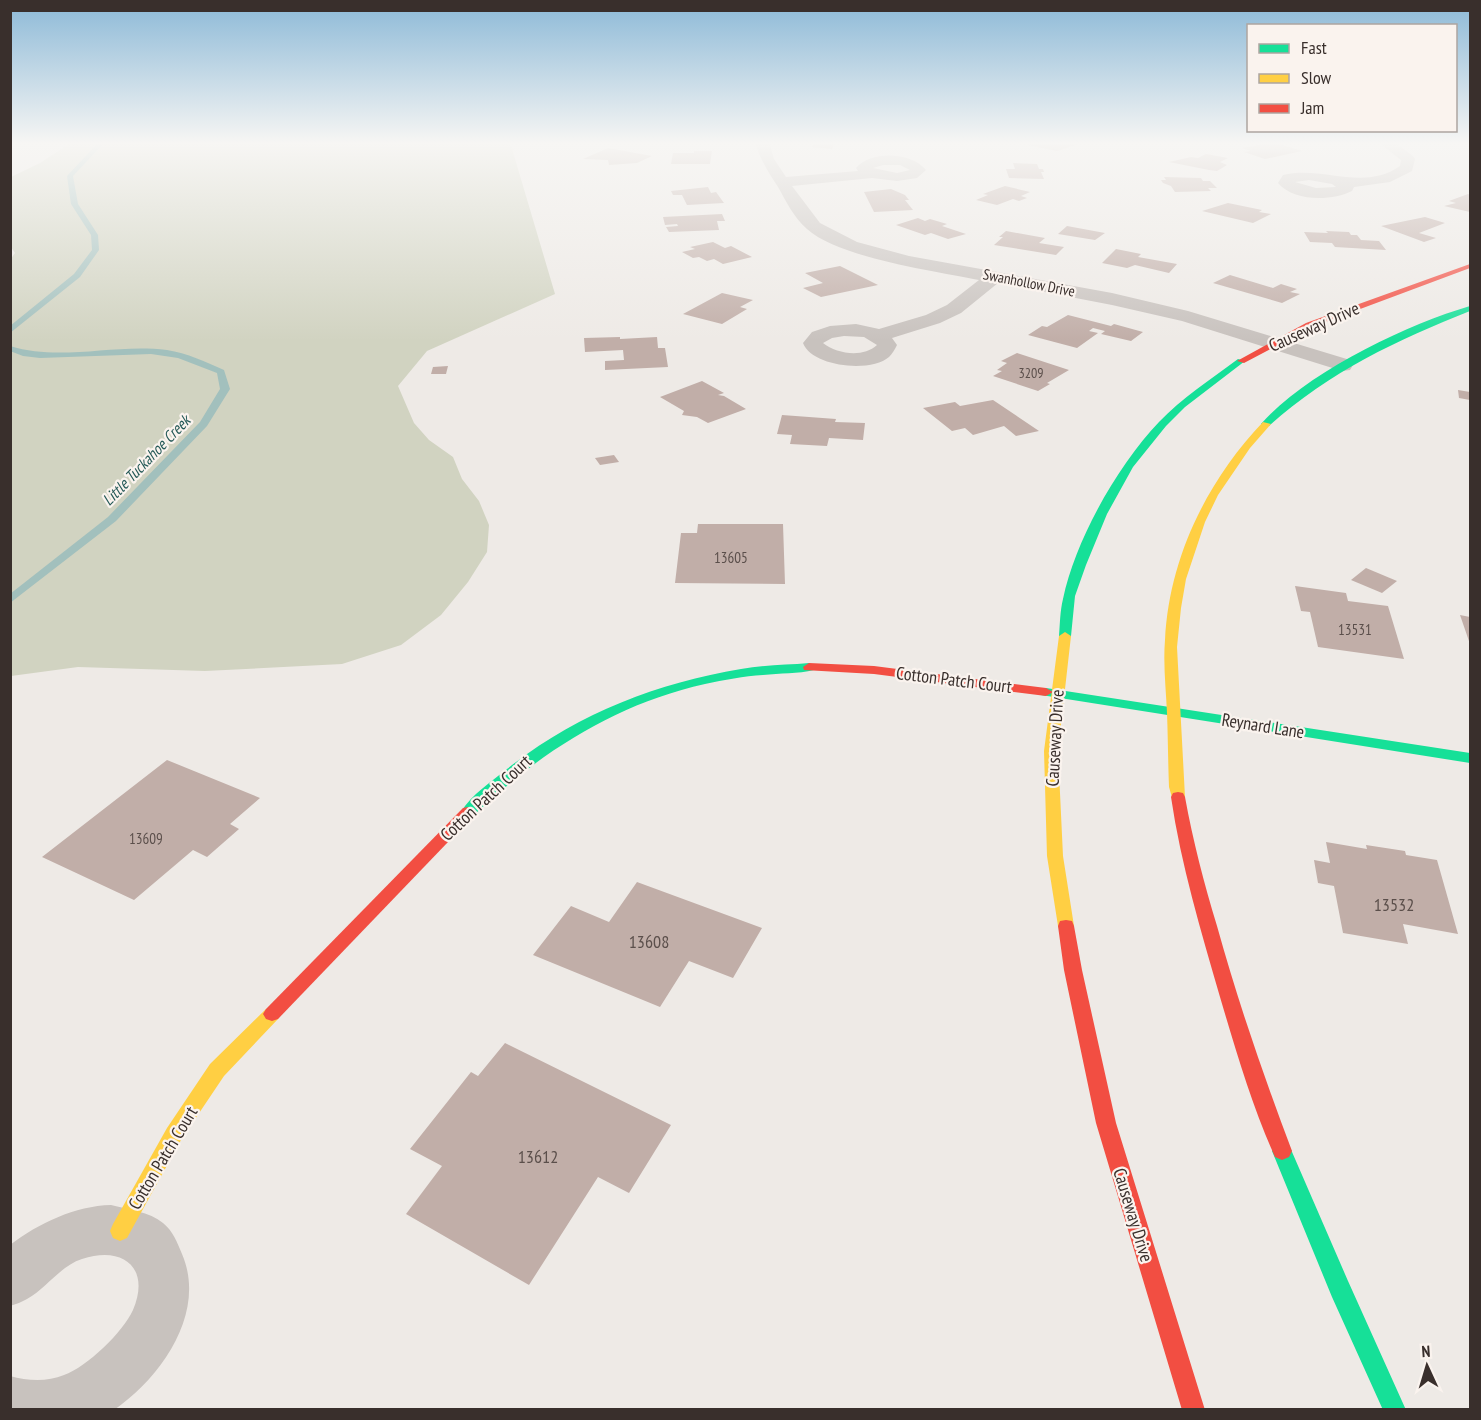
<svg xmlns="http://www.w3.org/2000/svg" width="1481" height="1420" font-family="'PT Sans Narrow',sans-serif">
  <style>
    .green { fill: #d1d3c1 }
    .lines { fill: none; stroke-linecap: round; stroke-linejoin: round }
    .stream { fill: #a2c0bd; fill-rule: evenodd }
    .building { fill: #c1aea8 }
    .street { fill: #c8c2be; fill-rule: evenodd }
    .fast { fill: #16e098; fill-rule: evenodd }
    .slow { fill: #ffcf43; fill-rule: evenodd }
    .jam { fill: #f24e42; fill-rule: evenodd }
    .labels { text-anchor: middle; stroke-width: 4.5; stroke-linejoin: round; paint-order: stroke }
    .far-number-label { font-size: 14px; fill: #5b4f4b }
    .far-street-label { font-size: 15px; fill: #392f2c; stroke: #faf3ee }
    .number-label { font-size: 15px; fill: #5b4f4b }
    .far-water-label { font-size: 16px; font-style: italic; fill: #245957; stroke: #faf3ee }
    .street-label { font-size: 18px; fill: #392f2c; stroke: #faf3ee }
    .near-number-label { font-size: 18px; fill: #5b4f4b }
  </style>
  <rect width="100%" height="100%" fill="#eeeae6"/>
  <path class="green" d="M72,142H510L555,294L427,351L398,386L414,423L429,440L453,457L462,479L479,501L489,525L487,552L468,582L441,615L401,645L342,664L205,671L78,667L11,676L10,260L15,253L11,247V177L40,163Z"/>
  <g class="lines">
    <g class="stream">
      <path d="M99,142H105L73,176L78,204L98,235L99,250L80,277L10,333V326L74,274L92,250L91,235L71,204L67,176Z"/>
      <path d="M10,346C62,362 114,343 167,350C187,353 206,362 224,370L230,389L207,426L116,521L10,603V594L108,517L200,422L220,389L217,373L178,358L151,354L40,358L23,356L10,351Z"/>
    </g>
  </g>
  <g class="building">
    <path d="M815,142H835L832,149L811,147Z"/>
    <path d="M1063,142L1076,145L1057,151L1027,145L1031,144L1027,143Z"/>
    <path d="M1270,143L1283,145L1302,151L1265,159L1244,152L1251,151L1242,148Z"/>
    <path d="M608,148L652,156L637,163L609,165L608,160L583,159Z"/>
    <path d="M694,151H712L710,164H671L673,153H694Z"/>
    <path d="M1206,154L1228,158L1220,162L1227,165L1217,171L1209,170L1169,162L1191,157L1198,158Z"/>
    <path d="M1013,163L1037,164L1039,169H1043L1044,172H1041L1044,179L1009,178L1006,169H1015Z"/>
    <path d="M1164,177L1201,178L1203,181H1210L1217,188H1208L1211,191L1175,192L1171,186L1163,183L1161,180H1166Z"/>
    <path d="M1005,186L1030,192L1021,196L1027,198L1019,201L1013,199L997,205L976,200L988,195L983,194Z"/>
    <path d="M708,187L711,193L716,192L724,203L687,205L682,195H673L671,191Z"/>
    <path d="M891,189L905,195L909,200H905L913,210L874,212L864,192Z"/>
    <path d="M1468,194L1470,195V212L1444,206L1456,203L1449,201Z"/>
    <path d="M1228,203L1262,210L1259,212L1271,214L1253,223L1202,211Z"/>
    <path d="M722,214L725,221H717L719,230L669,232L666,227L678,226L677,224L665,225L663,217Z"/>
    <path d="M1425,217L1445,223L1419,233L1436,238L1424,242L1381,226Z"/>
    <path d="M918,218L925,221L930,219L947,224L942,226L966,234L948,239L931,233L925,235L896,225Z"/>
    <path d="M1067,226L1105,233L1095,240L1058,234Z"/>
    <path d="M1006,231L1045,238L1039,243L1064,247L1056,255L994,245L1003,237H999Z"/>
    <path d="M1326,231L1349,232L1351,235H1357L1361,240L1379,241L1386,250L1335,247L1332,243L1310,242L1304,232L1328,233Z"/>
    <path d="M713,242L725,248L731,246L752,257L723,264L714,259L707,261L699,257L693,258L682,252L695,249L690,247Z"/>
    <path d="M1116,249L1141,254L1138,257L1177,264L1169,273L1135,265L1127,268L1102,263Z"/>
    <path d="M840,266L878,285L821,297L803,288L823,283L805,273Z"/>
    <path d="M1230,275L1273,288L1281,284L1297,289L1290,292L1300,294L1282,303L1213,283Z"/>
    <path d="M722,293L753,300L740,307L747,309L722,324L683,314Z"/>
    <path d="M1068,315L1111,326L1114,324L1143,332L1131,341L1101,334L1105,331L1093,328L1089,331L1098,333L1077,348L1028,335L1042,326L1047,327Z"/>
    <path d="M620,337V339L657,337L658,348H665L668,367L605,370V361L624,360L623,350L585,352L584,338Z"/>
    <path d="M1017,353L1069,370L1047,383L1050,384L1038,391L993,376L1002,371L997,370L1007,363L1001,361Z"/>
    <path d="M448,366L446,374H431L433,367Z"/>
    <path d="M702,381L724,393L718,395L724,396L746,409L708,423L697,417L682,415L684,411L660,397Z"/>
    <path d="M1458,390L1470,392V400L1459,398Z"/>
    <path d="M993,400L1039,431L1016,436L1004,426L973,435L965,428L952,431L923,408L955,402L960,406Z"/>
    <path d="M782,415L836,419L835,422L865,423L863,440L829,438L827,446L790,444L792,435L777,434Z"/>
    <path d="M614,455L619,462L600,465L595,458Z"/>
    <path d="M698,524H783L785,584L675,583L681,533H697Z"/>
    <path d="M1366,568L1397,581L1382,593L1351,580Z"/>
    <path d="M1295,586L1346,593L1348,601L1388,606L1404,659L1318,647L1310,612L1301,611Z"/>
    <path d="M1460,615L1470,617V644Z"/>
    <path d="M167,760L260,798L230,824L239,829L207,857L193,850L134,900L42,857Z"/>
    <path d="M1326,842L1367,849L1366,845L1405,851L1406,855L1437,860L1458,934L1403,924L1408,944L1343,933L1334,886L1318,883L1314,860L1330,863Z"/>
    <path d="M637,882L762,928L733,978L689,961L660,1007L533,955L571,906L609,922Z"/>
    <path d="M505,1043L671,1125L629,1193L598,1177L529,1285L406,1214L442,1166L410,1149L471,1072L478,1076Z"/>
  </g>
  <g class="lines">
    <g class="street">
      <path d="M755,142H769L774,159L786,177L858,171L856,168C871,150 912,152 926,170L917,178L897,181L872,178L792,186L820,223L857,242L909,256L1112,293L1188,311L1350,360L1353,365L1350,370L1342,371L1182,321L1112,305L998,283L961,313L940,323L892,338L897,345C895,349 892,354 889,357C871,373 812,367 803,343L812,332L830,326L856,324L879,329L926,315L947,305L979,280C935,271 839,258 807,229C794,218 786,201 778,187C768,172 760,159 755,142ZM883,165H900L910,170L897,173L873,168ZM844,336L864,337L877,345C863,358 837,354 823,343L832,338Z"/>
      <path d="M1378,142H1394L1413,156L1415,159L1412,171L1390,182L1354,187L1352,191C1332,201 1294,202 1278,183L1283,175C1322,165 1363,192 1400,166L1401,160ZM1309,180L1332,184L1336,187L1316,188L1295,182Z"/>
      <path d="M111,1205C127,1209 150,1212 163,1223C173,1231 177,1242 182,1254C207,1312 162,1377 114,1410H10V1376C28,1381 47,1382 64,1375C87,1367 123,1332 133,1310C151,1268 123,1245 82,1259C60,1266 47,1288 27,1299C22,1302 16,1304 10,1306V1245C39,1223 75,1206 111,1205Z"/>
    </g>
    <g class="fast">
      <path d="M1470,306V311C1397,340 1329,372 1269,426L1261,424C1306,373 1405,325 1470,306Z"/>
      <path d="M1238,359L1245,361L1185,407L1166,426L1133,467L1107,514L1086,565L1075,596L1071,636L1069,639H1061L1059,636C1060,624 1060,611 1063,599C1075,541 1117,466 1159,422C1182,398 1211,379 1238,359Z"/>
      <path d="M809,663L815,667L814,670C798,674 780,673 763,675C744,676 724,680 705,684C615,704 539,753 473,816H463L461,812C471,795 492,781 507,769C575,715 656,683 741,669C763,665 786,665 809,663Z"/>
      <path d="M1046,688L1470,753V763L1041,695L1039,692Z"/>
      <path d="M1282,1142L1289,1145L1348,1281L1406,1410H1383L1332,1297L1272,1151L1275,1145Z"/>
    </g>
    <g class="slow">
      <path d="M1263,422L1271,424L1250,448L1218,495L1205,522L1186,579L1181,608L1177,647L1185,797L1183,801H1173L1169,787C1168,762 1168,738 1167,713C1166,689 1163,664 1165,640C1169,558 1207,481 1263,422Z"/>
      <path d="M1065,632L1071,636L1058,751L1063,856L1074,926L1072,931L1066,932L1060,931L1058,926L1047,856L1044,751L1059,636Z"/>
      <path d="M272,1007L278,1009L281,1014L278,1019L224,1076L181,1140L127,1238L120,1241L113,1238L110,1231L113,1224L167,1128L210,1064L266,1009Z"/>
    </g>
    <g class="jam">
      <path d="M1470,264V268L1312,327L1244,363L1237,361L1306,323Z"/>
      <path d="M809,663L874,666L1046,688L1053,692L1046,696L874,674L804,670L803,667Z"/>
      <path d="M1178,792L1183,793L1185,797C1193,841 1204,883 1217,926C1238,1002 1264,1077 1292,1151L1289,1157L1282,1160L1275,1157C1252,1106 1236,1051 1220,997C1201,931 1181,865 1171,797L1173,793Z"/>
      <path d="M468,807L473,808L475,812L473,816L278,1019L272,1021L266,1019L263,1014L266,1009L463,808Z"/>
      <path d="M1066,920L1072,921L1074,926L1082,970L1116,1123L1205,1410H1182L1096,1123L1064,970L1058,926L1060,921Z"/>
    </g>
  </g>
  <linearGradient id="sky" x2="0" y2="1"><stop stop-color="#8cb9d7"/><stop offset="0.42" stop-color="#f7f6f4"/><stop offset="1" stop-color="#f7f6f4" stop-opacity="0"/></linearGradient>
  <rect width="1481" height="341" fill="url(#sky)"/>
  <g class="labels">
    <g class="far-number-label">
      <text x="1031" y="378">3209</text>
    </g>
    <g class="far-street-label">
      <text transform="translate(1029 283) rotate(11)" y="5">Swanhollow Drive</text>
    </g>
    <g class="number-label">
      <text x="731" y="563">13605</text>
      <text x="1355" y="635">13531</text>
      <text x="146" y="844">13609</text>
    </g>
    <g class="far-water-label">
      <text transform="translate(146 460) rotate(-46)" y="6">Little Tuckahoe Creek</text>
    </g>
    <g class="street-label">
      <text transform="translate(1314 327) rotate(-24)" y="6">Causeway Drive</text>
      <text transform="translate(954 680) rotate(7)" y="6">Cotton Patch Court</text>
      <text transform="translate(1263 726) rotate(9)" y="6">Reynard Lane</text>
      <text transform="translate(1055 738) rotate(-87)" y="6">Causeway Drive</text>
      <text transform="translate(486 798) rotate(-43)" y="6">Cotton Patch Court</text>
      <text transform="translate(163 1158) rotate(-59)" y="6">Cotton Patch Court</text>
      <text transform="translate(1133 1215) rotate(73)" y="6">Causeway Drive</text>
    </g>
    <g class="near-number-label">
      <text x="1394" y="911">13532</text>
      <text x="649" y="948">13608</text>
      <text x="538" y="1163">13612</text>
    </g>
  </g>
  <rect width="1481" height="1420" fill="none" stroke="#392f2c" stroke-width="24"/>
  <rect x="1247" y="24" width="210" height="108" fill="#faf3ee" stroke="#ada5a0" stroke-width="1.5"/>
  <rect x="1259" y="44" width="30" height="9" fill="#16e098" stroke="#ada5a0" stroke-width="1.5"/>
  <text x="1301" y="54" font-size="18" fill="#392f2c">Fast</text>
  <rect x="1259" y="74" width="30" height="9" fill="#ffcf43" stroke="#ada5a0" stroke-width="1.5"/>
  <text x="1301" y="84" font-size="18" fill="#392f2c">Slow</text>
  <rect x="1259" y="104" width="30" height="9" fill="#f24e42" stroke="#ada5a0" stroke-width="1.5"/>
  <text x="1301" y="114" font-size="18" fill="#392f2c">Jam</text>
  <g transform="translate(1427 1366) rotate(356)" stroke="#faf3ee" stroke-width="4.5" paint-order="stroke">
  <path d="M0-4.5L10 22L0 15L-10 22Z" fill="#392f2c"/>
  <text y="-9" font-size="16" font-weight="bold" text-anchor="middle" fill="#392f2c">N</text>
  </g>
</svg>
